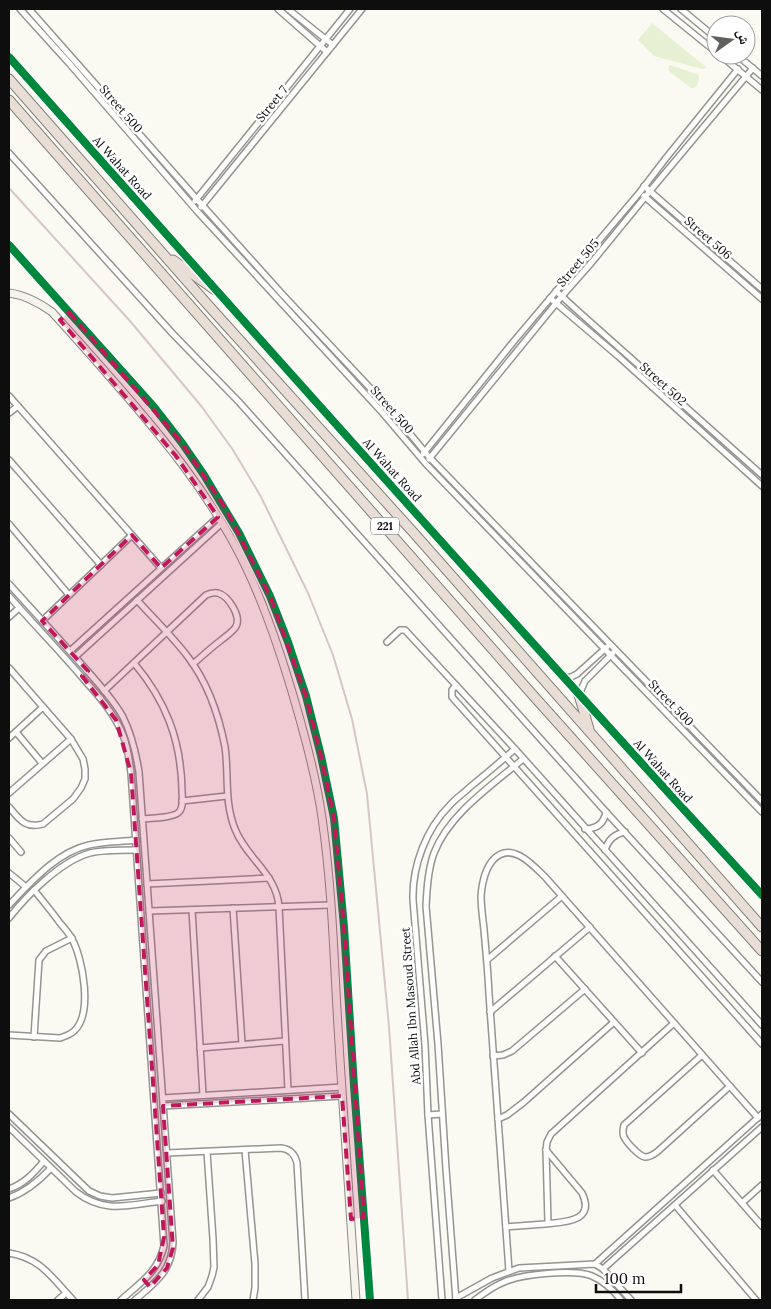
<svg xmlns="http://www.w3.org/2000/svg" width="771" height="1309" font-family="Lora,'Noto Naskh Arabic',serif">
  <style>
    .green { fill: #e6f0d3 }
    .lines { fill: none; stroke-linecap: round; stroke-linejoin: round }
    .street-casing { stroke: #949491; stroke-width: 8 }
    .secondary-casing { stroke: #8b8a87; stroke-width: 9 }
    .highway-casing { stroke: #82817e; stroke-width: 11 }
    .street { stroke: #fefefd; stroke-width: 5 }
    .secondary { stroke: #f5f3ea; stroke-width: 7 }
    .highway { stroke: #e9ded6; stroke-width: 9 }
    .rail { stroke: #d6c6c7; stroke-width: 2 }
    .cycleway-casing { stroke: #fff; stroke-width: 11 }
    .cycleway { stroke: #00873e; stroke-width: 8 }
    .marked { fill: #c2185b; fill-opacity: 0.2; stroke: #c2185b; stroke-width: 4; stroke-dasharray: 10 6; stroke-linejoin: round }
    .labels { text-anchor: middle; stroke-width: 5; stroke-linejoin: round; paint-order: stroke }
    .shield { fill: #fff; stroke: #565656; stroke-width: 1 }
    .shield-label { font-size: 11px; font-weight: bold; fill: #0e0e0e }
    .street-label { font-size: 12px; fill: #0e0e0e; stroke: #fff }
  </style>
  <rect width="100%" height="100%" fill="#faf9f2"/>
  <g class="green">
    <path d="M652,23L707,68L702,69L654,56L638,40Z"/>
    <path d="M670,65L699,75C699,81 698,84 694,88H691L669,71L668,68Z"/>
  </g>
  <g class="lines">
    <g class="street-casing">
      <g id="street">
        <path d="M20,9L68,62L197,211L380,410L426,464L762,812"/>
        <path d="M29,9L202,205L282,294L387,406L430,458L762,801"/>
        <path d="M278,9L327,52"/>
        <path d="M288,9L333,45"/>
        <path d="M663,9L716,52"/>
        <path d="M681,9L716,38"/>
        <path d="M720,55L762,90"/>
        <path d="M737,55L762,76"/>
        <path d="M9,57L207,281"/>
        <path d="M9,153L173,334L239,402L606,812L762,982"/>
        <path d="M644,186L762,289"/>
        <path d="M644,196L762,299"/>
        <path d="M195,201L350,9"/>
        <path d="M201,207L362,9"/>
        <path d="M214,289L579,695L762,895"/>
        <path d="M556,291L579,312L762,475"/>
        <path d="M550,298L618,356L762,486"/>
        <path d="M9,396L161,568"/>
        <path d="M9,413L18,406"/>
        <path d="M423,454L514,341L640,192L666,158L738,69"/>
        <path d="M429,459L562,296L592,262L650,191L753,68"/>
        <path d="M9,460L101,565"/>
        <path d="M9,524L69,595"/>
        <path d="M9,584C36,614 64,644 91,675C102,688 115,702 123,717C132,735 136,753 139,772L173,1242C172,1271 155,1283 135,1300"/>
        <path d="M9,596C34,625 61,652 86,682C101,698 115,715 123,735C128,747 129,760 131,773L164,1246C158,1272 140,1283 121,1300"/>
        <path d="M137,600C154,619 173,637 188,657C207,682 219,716 225,747C229,775 224,802 235,829C246,858 277,874 279,907L288,1090"/>
        <path d="M9,617L19,608"/>
        <path d="M42,621L132,535"/>
        <path d="M387,642L400,630H405L515,749L762,1025"/>
        <path d="M70,651L218,517"/>
        <path d="M75,657L222,523"/>
        <path d="M134,663C166,701 181,740 182,790C182,796 184,807 179,812C174,818 151,818 142,819"/>
        <path d="M9,668L71,739L83,759L85,769V779L81,788L73,799L43,824C25,829 19,819 9,807"/>
        <path d="M564,678L571,677L577,674L607,647"/>
        <path d="M456,685L452,690V697L762,1044"/>
        <path d="M104,691L206,595C210,593 213,592 218,593C228,596 243,617 235,628C231,633 225,637 220,641C211,648 202,656 193,664"/>
        <path d="M579,695L585,681L613,653"/>
        <path d="M16,732L42,763"/>
        <path d="M9,738L43,707"/>
        <path d="M9,793L71,739"/>
        <path d="M182,801L227,796"/>
        <path d="M585,829C597,829 604,823 606,812"/>
        <path d="M9,838L21,852"/>
        <path d="M605,850C608,840 614,834 625,832"/>
        <path d="M9,873L26,887"/>
        <path d="M147,884L269,878"/>
        <path d="M9,905C31,882 57,852 89,845C104,841 121,842 136,840"/>
        <path d="M233,908L242,1044"/>
        <path d="M192,910L203,1095"/>
        <path d="M149,911L331,905"/>
        <path d="M9,918C27,895 61,861 90,853C101,850 124,850 136,850"/>
        <path d="M555,956L642,1053"/>
        <path d="M487,960L562,896"/>
        <path d="M490,1012L590,927"/>
        <path d="M9,1035L60,1038C65,1036 70,1035 74,1031C93,1014 83,959 72,939C69,933 64,928 60,923C52,912 43,901 34,890"/>
        <path d="M34,1037L39,960L46,951L72,938"/>
        <path d="M200,1048L285,1041"/>
        <path d="M702,1055L624,1125C623,1129 622,1133 624,1137C627,1143 639,1156 645,1157C650,1157 653,1155 657,1152L730,1086"/>
        <path d="M493,1056L503,1055L512,1051L585,989"/>
        <path d="M163,1098L342,1087"/>
        <path d="M163,1106L342,1096"/>
        <path d="M9,1114L89,1191L100,1196L112,1198L161,1193"/>
        <path d="M428,1115L442,1114"/>
        <path d="M498,1119L507,1115L524,1102L614,1022"/>
        <path d="M9,1127L76,1192C105,1214 128,1205 162,1201"/>
        <path d="M245,1150L255,1264V1288L253,1300"/>
        <path d="M167,1153L281,1148C290,1149 295,1154 297,1163L305,1300"/>
        <path d="M713,1170L762,1226"/>
        <path d="M9,1189C24,1184 34,1173 44,1161"/>
        <path d="M9,1198C26,1192 39,1181 51,1168"/>
        <path d="M742,1203L762,1185"/>
        <path d="M675,1205L756,1300"/>
        <path d="M548,1223L546,1150L547,1142L551,1134L674,1023"/>
        <path d="M506,1227C519,1226 532,1225 545,1224C564,1222 596,1222 582,1193L546,1150"/>
        <path d="M9,1253C41,1258 52,1278 73,1300"/>
        <path d="M595,1264L762,1114"/>
        <path d="M603,1269L762,1127"/>
        <path d="M509,1271C502,1179 495,1087 489,994C488,973 486,951 484,930C483,919 481,907 481,896C482,884 485,869 493,860C511,840 533,865 546,878L758,1118"/>
        <path d="M456,1298L492,1278L519,1268L595,1264L603,1269L631,1300"/>
        <path d="M58,1300L66,1293"/>
        <path d="M198,1300L208,1287L212,1276L214,1267L213,1239L207,1152"/>
        <path d="M442,1300L428,1115L425,1045L413,900C412,866 426,829 450,805C456,798 464,793 470,787C485,775 500,762 515,749"/>
        <path d="M456,1300L446,1169L438,1044L426,906C427,888 428,870 434,853C449,814 492,785 523,759"/>
        <path d="M475,1300C484,1293 494,1286 504,1282C522,1274 574,1269 592,1276C604,1281 613,1290 621,1300"/>
      </g>
    </g>
    <g class="secondary-casing">
      <g id="secondary">
        <path d="M9,245L154,407L182,443L204,475L239,533L270,596L288,642L306,696L321,756L334,818L344,927L354,1086L370,1300"/>
        <path d="M9,293C25,295 38,302 52,312C71,333 90,354 109,376C161,435 212,496 246,567C268,613 283,660 297,709C307,744 317,781 322,818C333,893 334,968 339,1043C344,1129 350,1215 356,1300"/>
      </g>
    </g>
    <g class="highway-casing">
      <g id="highway">
        <path d="M9,79L208,305L413,532L762,927"/>
        <path d="M9,100L531,693L762,951"/>
        <path d="M173,260L215,290"/>
        <path d="M579,695L589,729"/>
      </g>
    </g>
    <use href="#street" class="street"/>
    <use href="#secondary" class="secondary"/>
    <use href="#highway" class="highway"/>
    <path class="rail" d="M9,188L130,321L202,407L233,450L260,495L308,593L333,655L352,719L367,794L389,1027L408,1300"/>
    <g class="cycleway-casing">
      <g id="cycleway">
        <path d="M9,57C258,338 508,618 762,895"/>
        <path d="M9,245L154,407L182,443L204,475L239,533L270,596L288,642L306,696L321,756L334,818L344,927L354,1086L370,1300"/>
      </g>
    </g>
    <use href="#cycleway" class="cycleway"/>
  </g>
  <path class="marked" d="M69,312L182,443L226,509L270,596L306,696L321,756L334,818L344,927L364,1218L351,1219L342,1096L163,1106L173,1248L167,1268L150,1287L144,1280L158,1265L164,1237L131,773L116,720L82,676L88,671L42,621L132,535L161,568L218,517L176,456L60,320Z"/>
  <g class="labels">
    <rect class="shield" x="371" y="517.5" width="28" height="17" rx="4"/>
    <g class="shield-label">
      <text x="385" y="530">221</text>
    </g>
    <g class="street-label">
      <text transform="translate(272 104) rotate(-51)" y="4">Street 7</text>
      <text transform="translate(121 109) rotate(49)" y="4">Street 500</text>
      <text transform="translate(122 168) rotate(48)" y="4">Al Wahat Road</text>
      <text transform="translate(708 238) rotate(41)" y="4">Street 506</text>
      <text transform="translate(578 263) rotate(-50)" y="4">Street 505</text>
      <text transform="translate(663 384) rotate(42)" y="4">Street 502</text>
      <text transform="translate(392 410) rotate(49)" y="4">Street 500</text>
      <text transform="translate(392 470) rotate(48)" y="4">Al Wahat Road</text>
      <text transform="translate(671 703) rotate(46)" y="4">Street 500</text>
      <text transform="translate(663 771) rotate(48)" y="4">Al Wahat Road</text>
      <text transform="translate(411 1006) rotate(-94)" y="4">Abd Allah Ibn Masoud Street</text>
    </g>
  </g>
  <rect width="771" height="1309" fill="none" stroke="#0e0e0e" stroke-width="20"/>
  <g transform="translate(731 40) rotate(76)"><circle r="24" fill="#ffffff" stroke="#9f9f9f"/>
  <path d="M0-4L9 19L0 12L-9 19Z" fill="#61605e"/>
  <text y="-8" font-size="14" font-weight="bold" text-anchor="middle" fill="#0e0e0e">ش</text>
  </g>
  <path d="M596 1284v8h85v-8" fill="none" stroke="#0e0e0e" stroke-width="2.5"/>
  <text x="604" y="1284" font-size="15" fill="#0e0e0e" stroke="#ffffff" stroke-width="4" paint-order="stroke">100 m</text>
</svg>
